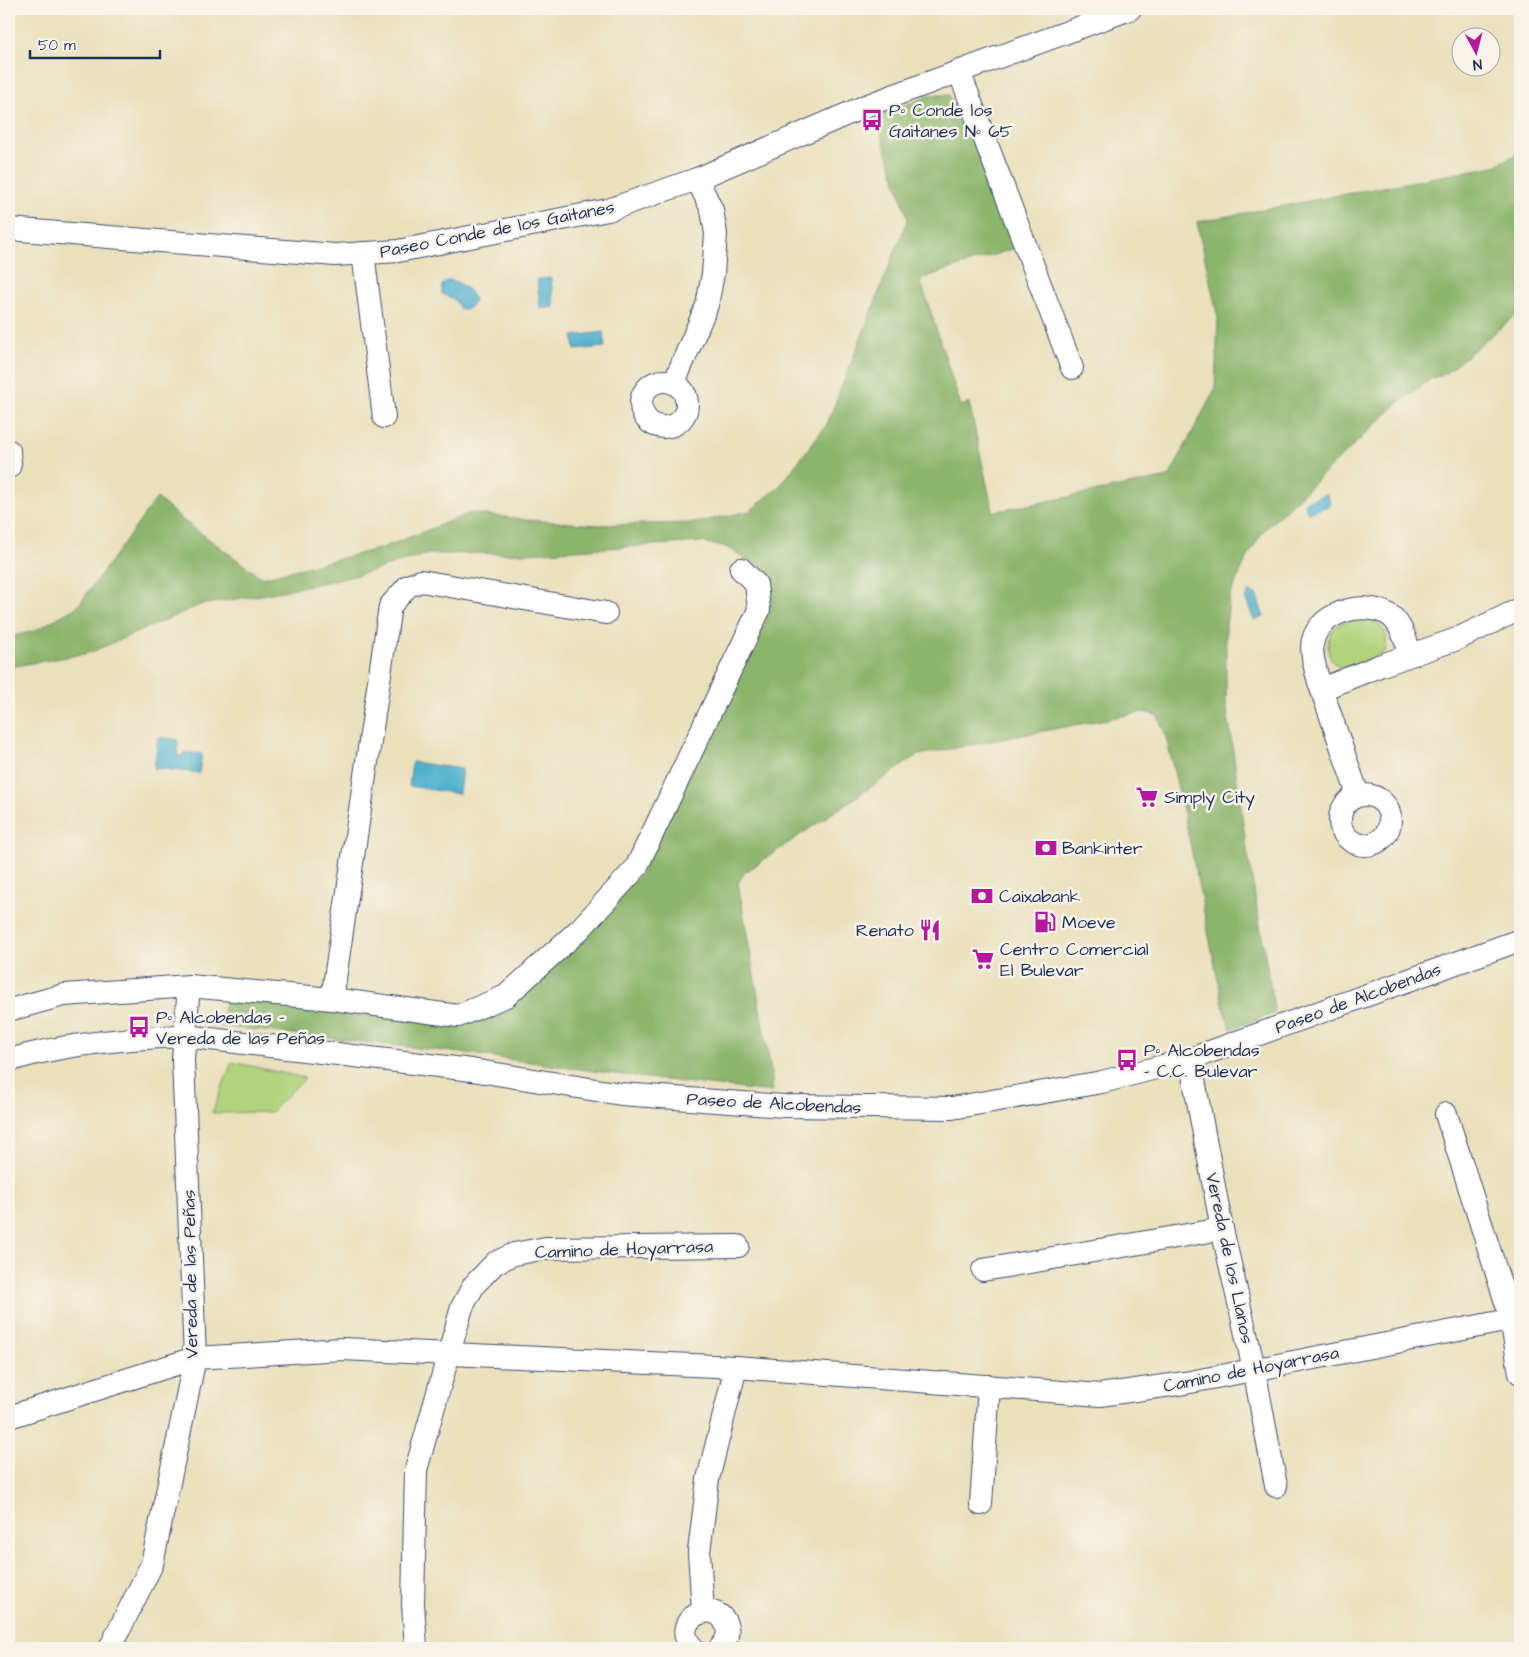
<svg xmlns="http://www.w3.org/2000/svg" width="1529" height="1657" font-family="'Architects Daughter',sans-serif">
  <style>
    .green { fill: #b0d37c; stroke: #66816d }
    .forest { fill: #8cb56c; stroke: #547265 }
    .water { fill: #50b0ce; stroke: #367096 }
    .lines { fill: none; stroke-linecap: round; stroke-linejoin: round }
    .minor-casing { stroke: #3a4a6c; stroke-width: 24 }
    .minor { stroke: #fff; stroke-width: 22 }
    .labels { text-anchor: middle; stroke-width: 5; stroke-linejoin: round; paint-order: stroke }
    .poi-label { font-size: 18px; fill: #1b2f5e; stroke: #f7f3e8; text-anchor: start }
    .street-label { font-size: 18px; fill: #1b2f5e; stroke: #f7f3e8 }
  </style>
  <rect width="100%" height="100%" fill="#f7f3e8"/>
  <filter id="ink" filterUnits="userSpaceOnUse"><feTurbulence type="fractalNoise" baseFrequency=".02" numOctaves="2"/><feDisplacementMap in="SourceGraphic" scale="10" xChannelSelector="R" yChannelSelector="G"/><feConvolveMatrix kernelMatrix="1 2 1 2 8 2 1 2 1" color-interpolation-filters="sRGB"/></filter>
  <filter id="wash" filterUnits="userSpaceOnUse"><feTurbulence type="fractalNoise" baseFrequency=".0096" numOctaves="4" result="noise"/><feDisplacementMap in="SourceGraphic" scale="20" xChannelSelector="R" yChannelSelector="G"/><feGaussianBlur stdDeviation="1.12" result="paint"/><feColorMatrix in="noise" values="0 0 0 0 0 0 0 0 0 0 0 0 0 0 0 0 0 1.4 0 .05"/><feComposite in="paint" operator="in"/></filter>
  <g filter="url(#wash)">
    <rect width="100%" height="100%" fill="#eae0bc"/>
    <g class="green">
      <path d="M1368,617C1385,628 1389,632 1385,652C1374,657 1361,665 1349,667C1326,672 1321,636 1338,625C1345,620 1359,619 1368,617Z"/>
      <path d="M232,1062L305,1078L271,1112L212,1113Z"/>
    </g>
    <path class="forest" d="M930,95H949L961,114L1015,248L920,279L961,406L969,403L993,512L1169,477L1215,389L1218,318L1197,222L1495,166L1520,152V312L1447,372L1429,380L1398,403L1263,531L1247,558L1230,595L1226,624V702L1246,844L1275,1013L1231,1029L1224,1010L1184,814L1165,733L1157,715L1143,712L918,755L744,873L738,883L772,1077V1092L630,1076L471,1054L220,1026L226,999L455,1024L495,1018L527,993L641,873L764,625L772,602L757,566L726,547L702,542L526,553L428,554L354,576L272,593L200,605L89,653L9,667V637L34,631L77,607L157,498L184,521L262,578L382,548L471,513L528,520L598,525L694,523L750,511L779,487L827,424L908,219L876,117Z"/>
    <g class="water">
      <path d="M551,278L554,307L540,309L537,279Z"/>
      <path d="M450,280C460,282 470,289 474,299C472,308 468,309 460,309L455,300L442,294C441,287 441,282 450,280Z"/>
      <path d="M603,332L605,347L575,350L573,336Z"/>
      <path d="M1327,494L1331,505L1308,513L1304,502Z"/>
      <path d="M1248,592L1256,594L1264,617L1254,620L1245,598L1248,597Z"/>
      <path d="M158,737L178,740L177,756H182L184,752L202,754L199,773L154,768Z"/>
      <path d="M412,762L462,769L459,794L409,786Z"/>
    </g>
  </g>
  <g filter="url(#ink)">
    <g class="lines">
      <g class="minor-casing">
        <g id="minor">
          <path d="M959,71L1072,368"/>
          <path d="M9,229L335,255L398,251L608,210L697,179L868,105L1130,9"/>
          <path d="M363,253L384,417"/>
          <circle cx="664" cy="404" r="23"/>
          <path d="M674,383L707,305L713,274L716,234L712,210L697,179"/>
          <path d="M9,451L10,463L9,467"/>
          <path d="M1322,689L1379,666L1457,639L1520,609"/>
          <circle cx="1365" cy="820" r="25"/>
          <path d="M1358,795C1348,766 1338,737 1328,708C1322,692 1313,667 1312,649C1311,613 1366,597 1392,617C1402,626 1406,642 1411,654"/>
          <path d="M332,999L390,606L408,586L421,581L606,613"/>
          <path d="M9,1010L64,995L189,986L332,999L458,1016L506,996L580,929L636,868L759,610L756,584L741,569"/>
          <path d="M1190,1059L1222,1229L1254,1369L1276,1486"/>
          <path d="M9,1061C30,1053 51,1050 73,1046C112,1040 146,1037 185,1036L472,1070L621,1094L784,1106L952,1108L1102,1082L1190,1059L1520,940"/>
          <path d="M1446,1114L1511,1318L1520,1373"/>
          <path d="M983,1270L1222,1229"/>
          <path d="M9,1417L195,1358L342,1349L736,1367L1100,1395L1185,1383L1520,1318"/>
          <path d="M981,1504L989,1386"/>
          <path d="M703,1611L699,1552L708,1479L736,1367"/>
          <path d="M110,1648L152,1564L195,1358L183,1059L189,986"/>
          <path d="M416,1648L413,1604L416,1470L462,1307L474,1285L495,1263L514,1254L546,1248L738,1246"/>
          <path d="M693,1648C666,1620 718,1594 727,1627C729,1635 725,1643 720,1648"/>
        </g>
      </g>
      <use href="#minor" class="minor"/>
    </g>
  </g>
  <defs>
    <g id="bus-bare" transform="scale(1.725)"><path d="M-5-6H5V4H4V6H2V4H-2V6H-4V4H-5ZM-3.5-4V0h7V-4ZM-3.5 1.2v1.5H-2V1.2ZM2 1.2v1.5H3.5V1.2Z" fill="#b5179e" stroke="#f7f3e8" stroke-width="2.5" paint-order="stroke"/></g>
    <g id="supermarket-bare" transform="scale(1.725)"><path d="M-6-5.5h2.5l.6 2H6L4.5 2H-2.5L-4.4-4H-6ZM-1.5 3.2a1.3 1.3 0 1 0 .1 0ZM3 3.2a1.3 1.3 0 1 0 .1 0Z" fill="#b5179e" stroke="#f7f3e8" stroke-width="2.5" paint-order="stroke"/></g>
    <g id="bank-bare" transform="scale(1.725)"><path d="M-6-4H6V4H-6ZM0-2.3a2.3 2.3 0 1 0 0 4.6a2.3 2.3 0 1 0 0-4.6Z" fill="#b5179e" stroke="#f7f3e8" stroke-width="2.5" paint-order="stroke"/></g>
    <g id="fuel-bare" transform="scale(1.725)"><path d="M-5.5-6h7V0h2V4h1.3V-2.5L3-4.5l.8-.8L6-3V5H2.5V1h-1V6h-7ZM-4.2-4.7v3.2H.2V-4.7Z" fill="#b5179e" stroke="#f7f3e8" stroke-width="2.5" paint-order="stroke"/></g>
    <g id="restaurant-bare" transform="scale(1.725)"><path d="M-5-6h1v4h1v-4h1v4h1v-4h1v5L-1.5 .5V6h-2V.5L-5-1ZM5-6V6H3V1.5H1.5Q1.5-4 5-6Z" fill="#b5179e" stroke="#f7f3e8" stroke-width="2.5" paint-order="stroke"/></g>
  </defs>
  <g fill-rule="evenodd">
    <use href="#bus-bare" x="872" y="120"/>
    <use href="#supermarket-bare" x="1147" y="797"/>
    <use href="#bank-bare" x="1046" y="848"/>
    <use href="#bank-bare" x="982" y="896"/>
    <use href="#fuel-bare" x="1045" y="922"/>
    <use href="#restaurant-bare" x="930" y="930"/>
    <use href="#supermarket-bare" x="983" y="959"/>
    <use href="#bus-bare" x="139" y="1027"/>
    <use href="#bus-bare" x="1127" y="1060"/>
  </g>
  <g class="labels">
    <g class="poi-label">
      <text x="889" y="116">Pº Conde los<tspan x="889" dy="21">Gaitanes Nº 65</tspan></text>
      <text x="1164" y="803">Simply City</text>
      <text x="1062" y="854">Bankinter</text>
      <text x="999" y="902">Caixabank</text>
      <text x="1062" y="928">Moeve</text>
      <text x="914" y="936" text-anchor="end">Renato</text>
      <text x="1000" y="955">Centro Comercial<tspan x="1000" dy="21">El Bulevar</tspan></text>
      <text x="156" y="1023">Pº Alcobendas -<tspan x="156" dy="21">Vereda de las Peñas</tspan></text>
      <text x="1144" y="1056">Pº Alcobendas<tspan x="1144" dy="21">- C.C. Bulevar</tspan></text>
    </g>
    <g class="street-label">
      <text transform="translate(497 229) rotate(-11)" y="6">Paseo Conde de los Gaitanes</text>
      <text transform="translate(1358 998) rotate(-20)" y="6">Paseo de Alcobendas</text>
      <text transform="translate(774 1103) rotate(3)" y="6">Paseo de Alcobendas</text>
      <text transform="translate(624 1249) rotate(-2)" y="6">Camino de Hoyarrasa</text>
      <text transform="translate(1230 1258) rotate(78)" y="6">Vereda de los Llanos</text>
      <text transform="translate(190 1274) rotate(-91)" y="6">Vereda de las Peñas</text>
      <text transform="translate(1251 1369) rotate(-11)" y="6">Camino de Hoyarrasa</text>
    </g>
  </g>
  <rect width="1529" height="1657" fill="none" stroke="#f7f3e8" stroke-width="30"/>
  <g transform="translate(1476 52) rotate(173)"><circle r="24" fill="#f7f3e8" stroke="#9fa5b1"/>
  <path d="M0-4L9 19L0 12L-9 19Z" fill="#b5179e"/>
  <text y="-8" font-size="14" font-weight="bold" text-anchor="middle" fill="#1b2f5e">N</text>
  </g>
  <path d="M30 50v8h130v-8" fill="none" stroke="#1b2f5e" stroke-width="2.5"/>
  <text x="38" y="50" font-size="15" fill="#1b2f5e" stroke="#f7f3e8" stroke-width="4" paint-order="stroke">50 m</text>
</svg>
